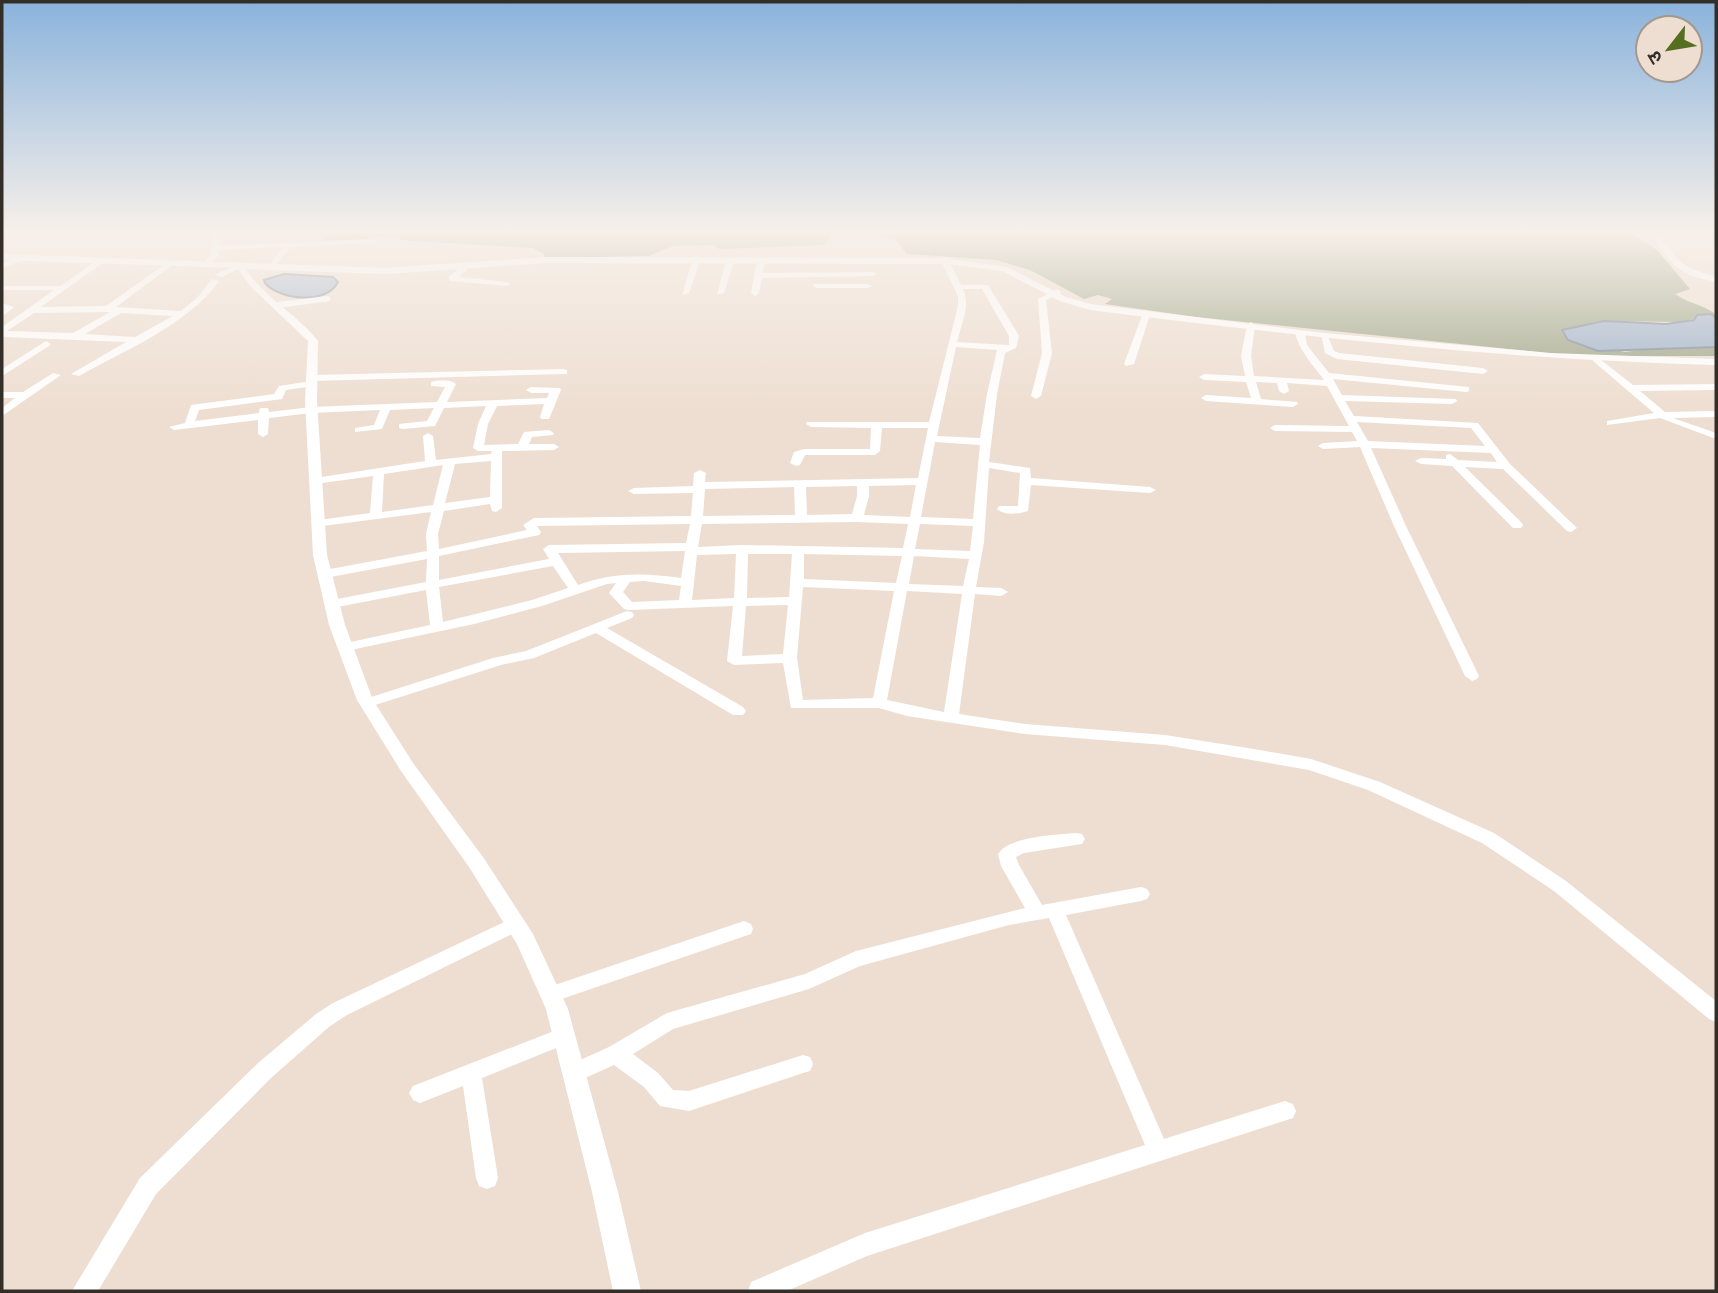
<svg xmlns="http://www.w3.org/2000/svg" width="1718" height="1293" font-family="'Golos Text','Noto Sans Devanagari',sans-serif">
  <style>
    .forest { fill: #9ea688 }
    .water { fill: #9db2cb; stroke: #7e8a9a; stroke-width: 2 }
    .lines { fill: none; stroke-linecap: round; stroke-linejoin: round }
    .minor { fill: #fff; fill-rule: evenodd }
    .tertiary { fill: #fff; fill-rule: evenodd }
  </style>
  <rect width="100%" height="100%" fill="#eeded1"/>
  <g class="forest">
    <path d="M328,233H834L824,245L719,249L714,245L672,246L649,256L545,258L544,254L533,248L399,240L401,237L374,236L368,239L321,241Z"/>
    <path d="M862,233H1631L1657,250L1690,289L1675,294C1688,303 1703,305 1716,314V318L1711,314L1681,322L1604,321L1562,330L1568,340L1625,352L1659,347H1716V356H1576L1196,317L1105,304L1112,299L1098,295L1084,299L1030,270L996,260L907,254L895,239Z"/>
  </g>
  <g class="water">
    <path d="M284,274L333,277L338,282C327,305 279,300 265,283L264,280Z"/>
    <path d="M1711,314L1716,318V347L1598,351L1568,340L1562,330L1604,321L1666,324L1694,320L1697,315Z"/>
  </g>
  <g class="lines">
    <g class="minor">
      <path d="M214,233H222L220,246L374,239L378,241L374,243L291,247L272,269L268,267L283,247L219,250L218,256L208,267H202L201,265L211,254Z"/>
      <path d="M19,256H22V260L2,268V263Z"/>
      <path d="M697,256L701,258L689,293L682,295L693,258Z"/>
      <path d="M944,257L948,259L961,285H988L1019,336L1016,348L1005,353L997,394L989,462L1030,468L1031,478L1150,487L1156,490L1150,493L1031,485L1028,511C1019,514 1005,516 997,509L999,506H1018L1020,473L989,468L984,542L976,587L1001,588L1008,592L1001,596L975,594L959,714L1025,724L1165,735L1254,749L1311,759L1380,782L1494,833L1566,881L1716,1001V1022L1709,1019L1554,891L1482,843L1368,790L1309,770L1165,745L1025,734L907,716L879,708H791L783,663L734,665L727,661L733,606L629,610L624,609L609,593L616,583L607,584L542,606L474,624L346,651L341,650L339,647L341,644L430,625L426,590L332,608L325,604L332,600L426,582L427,559L325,578L319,574L325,570L427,551L426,534L431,512L315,527L313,524L319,520L370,513L373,476L315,484L309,481L315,478L425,461L423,436L428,433L433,436L436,460L491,454L492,451H478L473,448L478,424L486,406L444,408L435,426L403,429L399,428V424L427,421L434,408L390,410L382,429L355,432V428L374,425L380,410L311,413L269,418L268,434L263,437L258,434V420L174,430L169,427L185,423L191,405L274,394L279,386L311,381L314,382V386L286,390L282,399L199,410L195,421L259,413L260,408H268L269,412L311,407L437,402L445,387L431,386V382C438,380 450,379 456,384L447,402L547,398L549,393H531L526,390L531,387L560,388L561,390L549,419H541L540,417L544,404L497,406L488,424L484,445L518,444L524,432L549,430L554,433L553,435L532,437L529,444H554L559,447L554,450L502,451V508L496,512L492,511L490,504L444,511L438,534L439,549L527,530L523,525L534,518L691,516L693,493L634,494L628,491L634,488L693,486L694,473L700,470L706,473L705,482L918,478L928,428H882L880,451L875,455H805L800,465L796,466L790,463L794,452L804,449H870L871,428L811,427L806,424L807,422H929L958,306V296L940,259ZM963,289H982L1009,336V345L957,342C961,325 971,305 963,289ZM956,347L997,350L987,394L980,438L937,436ZM935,442L980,445L973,519L921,517ZM491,461L490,497L445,503L455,464ZM443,465L433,505L382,512L384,474ZM916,485L910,517L864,515L869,496V486ZM857,486V496L852,514L807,515L806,487ZM794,487L795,515L703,516L705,489ZM857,522L908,524L903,548L742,545L698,547L702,524ZM690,524L686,543L549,545L543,549L549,559L439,580V556L539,535L541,532L537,526ZM920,524L973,526L970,551L915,549ZM685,551L681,578C643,573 616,572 578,585L558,553ZM736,554L734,598L692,600L697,555ZM748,554H792L789,597L747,598ZM804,554L902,556L896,583L804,579ZM914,556L969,559L963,586L909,584ZM553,566L568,588L532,600L443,622L439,587ZM644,581L681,586L679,600L632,602L623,592L630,582ZM803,587L894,591L873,698L803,700L797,658ZM907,591L962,594L944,712L887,700ZM788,605L783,654L742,656L746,606Z"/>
      <path d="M761,258L765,260L763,273L873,272L877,274L873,276L762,278L759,293L755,296L751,293L757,260Z"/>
      <path d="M730,259L734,261L724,293L717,295L726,261Z"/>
      <path d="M97,260L104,262L41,307L106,306L168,262H171V266L116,307L181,311L198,297L212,279L219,281C186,326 127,349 79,376L71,374L126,342L2,337V327L54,290H2V286H61ZM110,312L73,333L7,331L34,313ZM121,313L173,316L135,337L85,334Z"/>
      <path d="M465,263L472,265L459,277L507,282L511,284L507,286L449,281V277Z"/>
      <path d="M237,264L244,266L222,277L215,275Z"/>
      <path d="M814,284H868L872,286L868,288H817L813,286Z"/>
      <path d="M1057,289L1061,292L1060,294L1046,300L1052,353L1041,396L1036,399L1031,396L1042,353L1038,299Z"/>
      <path d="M327,296L330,297V301L278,308L274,305L278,302Z"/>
      <path d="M2,303L14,307L2,317Z"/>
      <path d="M1144,310L1151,312L1134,364L1126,366L1124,364Z"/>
      <path d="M1251,322L1255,325L1251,356L1254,376L1324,380C1314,366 1299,351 1295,333L1300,330L1305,333L1307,345L1329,373L1469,387V391L1466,392L1333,379L1342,395L1456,399L1457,401L1452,404L1345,401L1354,416L1478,423L1510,464L1577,528L1571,532L1567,531L1503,469L1465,467L1521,522L1523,525L1521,528H1513L1452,466L1421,464L1415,461L1421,458L1446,459V455L1450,454L1458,460L1497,462L1491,453L1371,448L1406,526L1479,676L1477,679L1472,681L1465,676L1394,526L1360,447L1323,449L1318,446L1323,443L1357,441L1352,432L1275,431L1270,428L1275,425L1349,426L1327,386L1287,383L1289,391L1284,394L1279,391L1277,383L1256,382L1261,399L1297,402L1298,404L1293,407L1206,401L1201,398L1206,395L1251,398L1246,382L1204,380L1199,377L1204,374L1245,376L1241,356L1247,325ZM1357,422L1471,428L1485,446L1368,441Z"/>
      <path d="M1321,334H1327L1334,351L1339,353L1483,368L1488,371L1483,374L1337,359L1325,353Z"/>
      <path d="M46,341L51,344L49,346L2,376V369Z"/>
      <path d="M1596,356L1633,385L1716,384V390L1640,391L1665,412L1716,411V417L1673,418L1716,433V439L1660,418L1607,425V421L1654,413L1593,361V357Z"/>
      <path d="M564,369L567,370V374L311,381L306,378L311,375Z"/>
      <path d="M53,373L61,375L2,416V408L15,398H2V392H23Z"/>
      <path d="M627,611L632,612L634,615L632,618L607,628L743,707L746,711L743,715H733L596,633L534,658L501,665L372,706L367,708L360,703L362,700L493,658L526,651Z"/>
      <path d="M1076,833L1082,834L1085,839L1082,844L1024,853L1016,857L1019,865L1042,905L1141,887L1147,889L1150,894L1147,899L1141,901L1066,915L1164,1139L1285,1101L1293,1104L1296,1111L1293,1118L867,1256L787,1291H748L751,1282L865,1233L1145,1145L1049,918L1009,925L860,966L809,989L673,1029L633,1054L658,1073L673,1090L689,1091L803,1055L810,1057L813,1064L810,1071L803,1073L689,1111L660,1106L644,1087L614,1065L574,1083L567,1080L564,1073L567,1066L609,1047L667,1013L805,974L856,951L1025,908L1001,866L998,854C1009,836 1056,835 1076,833Z"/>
      <path d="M515,917L522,919L524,924L522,929L347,1015L330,1026L271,1078L156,1194L98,1291H72L140,1178L257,1064L316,1014L333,1003Z"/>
      <path d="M744,921L751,924L753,929L751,934L550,1003L543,1001L540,995L543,989Z"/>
      <path d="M564,1027L571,1030L574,1036L571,1042L482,1078L498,1178L495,1186L487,1189L479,1186L476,1178L463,1086L420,1103L413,1100L409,1093L413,1086Z"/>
    </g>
    <g class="tertiary">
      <path d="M1651,233H1659C1677,261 1683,269 1716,276V282C1677,274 1672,267 1651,233Z"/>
      <path d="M2,254L386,268L547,257L946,258L1007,267L1066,297L1091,304L1324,333L1551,353L1716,359V365C1506,360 1298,336 1090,310L1060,301L1002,271L946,264L547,263L386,274L246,269C264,298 297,314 318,341L317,401L327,555L345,625L373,700L413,763L483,857L533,934L568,1009L618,1192L641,1291H613L592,1192L546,1009L517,944L469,867L401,771L357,700L329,625L313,555L305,401L308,341L251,287L237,268L2,260Z"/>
    </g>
  </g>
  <linearGradient id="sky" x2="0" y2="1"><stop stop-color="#8ab3dc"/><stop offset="0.56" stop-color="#f7f0ea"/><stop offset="1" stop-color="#f7f0ea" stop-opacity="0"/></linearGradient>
  <rect width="1718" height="414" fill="url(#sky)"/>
  <rect width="1718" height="1293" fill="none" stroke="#342e29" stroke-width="7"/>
  <g transform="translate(1669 49) rotate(239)"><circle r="33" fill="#eeded1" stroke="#a4988e" stroke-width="2"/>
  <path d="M0-5L12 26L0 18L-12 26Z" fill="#566e1f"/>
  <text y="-10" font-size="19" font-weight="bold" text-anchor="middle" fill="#342e29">उ</text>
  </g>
</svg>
